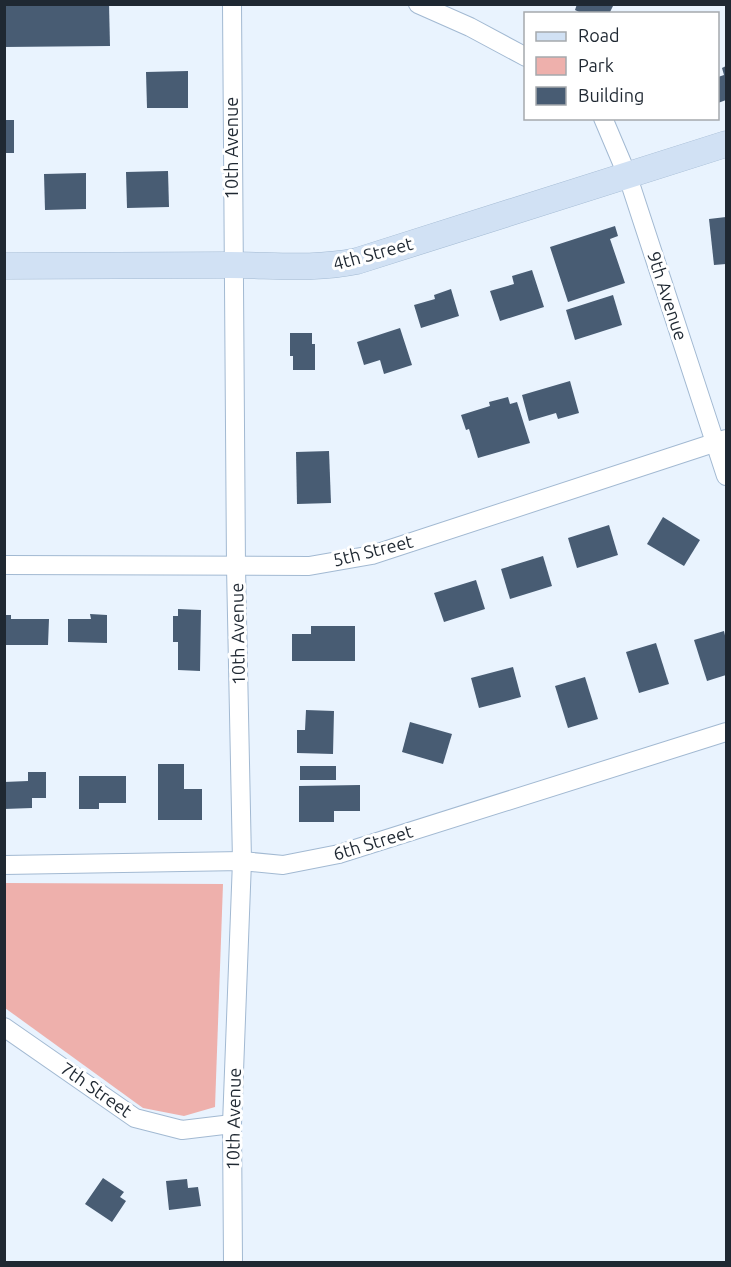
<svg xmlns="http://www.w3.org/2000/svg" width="731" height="1267" font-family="Ubuntu,sans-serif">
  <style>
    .green { fill: #eeb0ac }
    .building { fill: #485c73 }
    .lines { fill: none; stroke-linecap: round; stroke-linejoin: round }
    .street-casing { stroke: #a2b9d2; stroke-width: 20 }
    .secondary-casing { stroke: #a2b9d2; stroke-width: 27 }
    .street { stroke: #fff; stroke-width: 18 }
    .secondary { stroke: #d1e1f4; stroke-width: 26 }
    .labels { text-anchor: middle; stroke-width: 6; stroke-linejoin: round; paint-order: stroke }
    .street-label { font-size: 18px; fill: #1f2832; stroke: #fff }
  </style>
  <rect width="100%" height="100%" fill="#e9f3fe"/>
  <path class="green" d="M5,883L223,884L215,1107L184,1116L143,1108L5,1008Z"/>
  <g class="building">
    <path d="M109,4L110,46L4,47V5Z"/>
    <path d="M577,4H614L609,14H583L575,10Z"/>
    <path d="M726,66V100L718,103V77L724,75L722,68Z"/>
    <path d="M188,71V108H147L146,72Z"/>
    <rect x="4" y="120" width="10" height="33"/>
    <path d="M168,171L169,207L127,208L126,172Z"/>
    <path d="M86,173V209L45,210L44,174Z"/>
    <path d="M726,217V264L714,265L709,219Z"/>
    <path d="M615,226L618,236L610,239L625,283L568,302L550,247Z"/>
    <path d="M532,270L544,307L500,321L490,291L514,284L512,276Z"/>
    <path d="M451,289L459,316L421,328L414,305L435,299L434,295Z"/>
    <path d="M613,295L622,325L575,340L566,310Z"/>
    <path d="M400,328L412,365L384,374L380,360L364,365L357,342Z"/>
    <path d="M290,333H312V344H315V370H293V356H290Z"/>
    <path d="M570,381L579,413L558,419L556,413L529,421L522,395Z"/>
    <path d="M508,397L510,404L517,402L530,443L478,458L469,429L466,430L461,415L490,406L489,402Z"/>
    <path d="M329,451L331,503L297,504L296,452Z"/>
    <path d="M663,517L700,540L684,566L647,544Z"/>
    <path d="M609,525L618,555L577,568L568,538Z"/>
    <path d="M543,556L552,586L510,599L501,569Z"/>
    <path d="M476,580L485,609L444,622L434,593Z"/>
    <path d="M178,609L201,610L200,671L178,670V642H173V616H178Z"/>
    <path d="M90,614L107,615V643L68,642V619H91Z"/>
    <path d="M4,615H11V619H49L48,645H4Z"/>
    <path d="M311,626H355V661H292V634H311Z"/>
    <path d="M724,631L726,640V675L707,681L694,640Z"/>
    <path d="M656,643L669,684L639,693L626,652Z"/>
    <path d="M513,667L521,697L479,708L471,678Z"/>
    <path d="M585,677L598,719L568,728L555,686Z"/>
    <path d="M306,710L334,711L333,754L297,753V730H305Z"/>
    <path d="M410,722L452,734L443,764L402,752Z"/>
    <path d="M158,764H184V789H202V820H158Z"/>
    <rect x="300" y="766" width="36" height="14"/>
    <path d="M28,772H46V798H32V808L4,809V782L28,781Z"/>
    <path d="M79,776H126V803H99V809H79Z"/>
    <path d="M360,785V811H334V822H299V786Z"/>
    <path d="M103,1178L124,1192L120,1197L126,1201L112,1222L85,1204Z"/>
    <path d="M187,1179L188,1188L198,1187L201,1206L169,1210L166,1181Z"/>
  </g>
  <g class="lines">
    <g class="street-casing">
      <g id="street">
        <path d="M232,4L236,567L242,861L232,1124L233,1262"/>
        <path d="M418,4L470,27L526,57"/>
        <path d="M603,118L628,177L726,476"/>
        <path d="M4,565L309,566L372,555L726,439"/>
        <path d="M4,865L242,861L283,865L339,854L726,732"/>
        <path d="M4,1027L135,1118L182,1130L232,1124"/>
      </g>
    </g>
    <g class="secondary-casing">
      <path id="secondary" d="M4,266C79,266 154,265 229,265C274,265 312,270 357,261L726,144"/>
    </g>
    <use href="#street" class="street"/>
    <use href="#secondary" class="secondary"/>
  </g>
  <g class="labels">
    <g class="street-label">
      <text transform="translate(232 148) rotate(-90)" y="6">10th Avenue</text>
      <text transform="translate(373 254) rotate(-15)" y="6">4th Street</text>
      <text transform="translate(667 296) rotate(72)" y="6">9th Avenue</text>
      <text transform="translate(373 551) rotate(-14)" y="6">5th Street</text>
      <text transform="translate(238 634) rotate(-91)" y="6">10th Avenue</text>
      <text transform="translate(373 843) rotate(-17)" y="6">6th Street</text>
      <text transform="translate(96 1090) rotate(35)" y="6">7th Street</text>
      <text transform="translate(234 1119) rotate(-89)" y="6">10th Avenue</text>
    </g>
  </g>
  <rect width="731" height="1267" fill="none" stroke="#1f2832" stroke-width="12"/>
  <rect x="524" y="12" width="195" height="108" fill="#ffffff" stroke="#a5a9ad" stroke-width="1.5"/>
  <rect x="536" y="32" width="30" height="9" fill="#d1e1f4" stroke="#a5a9ad" stroke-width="1.5"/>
  <text x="578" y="42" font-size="18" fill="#1f2832">Road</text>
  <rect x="536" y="57" width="30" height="18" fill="#eeb0ac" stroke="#a5a9ad" stroke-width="1.5"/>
  <text x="578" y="72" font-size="18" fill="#1f2832">Park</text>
  <rect x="536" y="87" width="30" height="18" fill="#485c73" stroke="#a5a9ad" stroke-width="1.5"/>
  <text x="578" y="102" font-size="18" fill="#1f2832">Building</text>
</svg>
